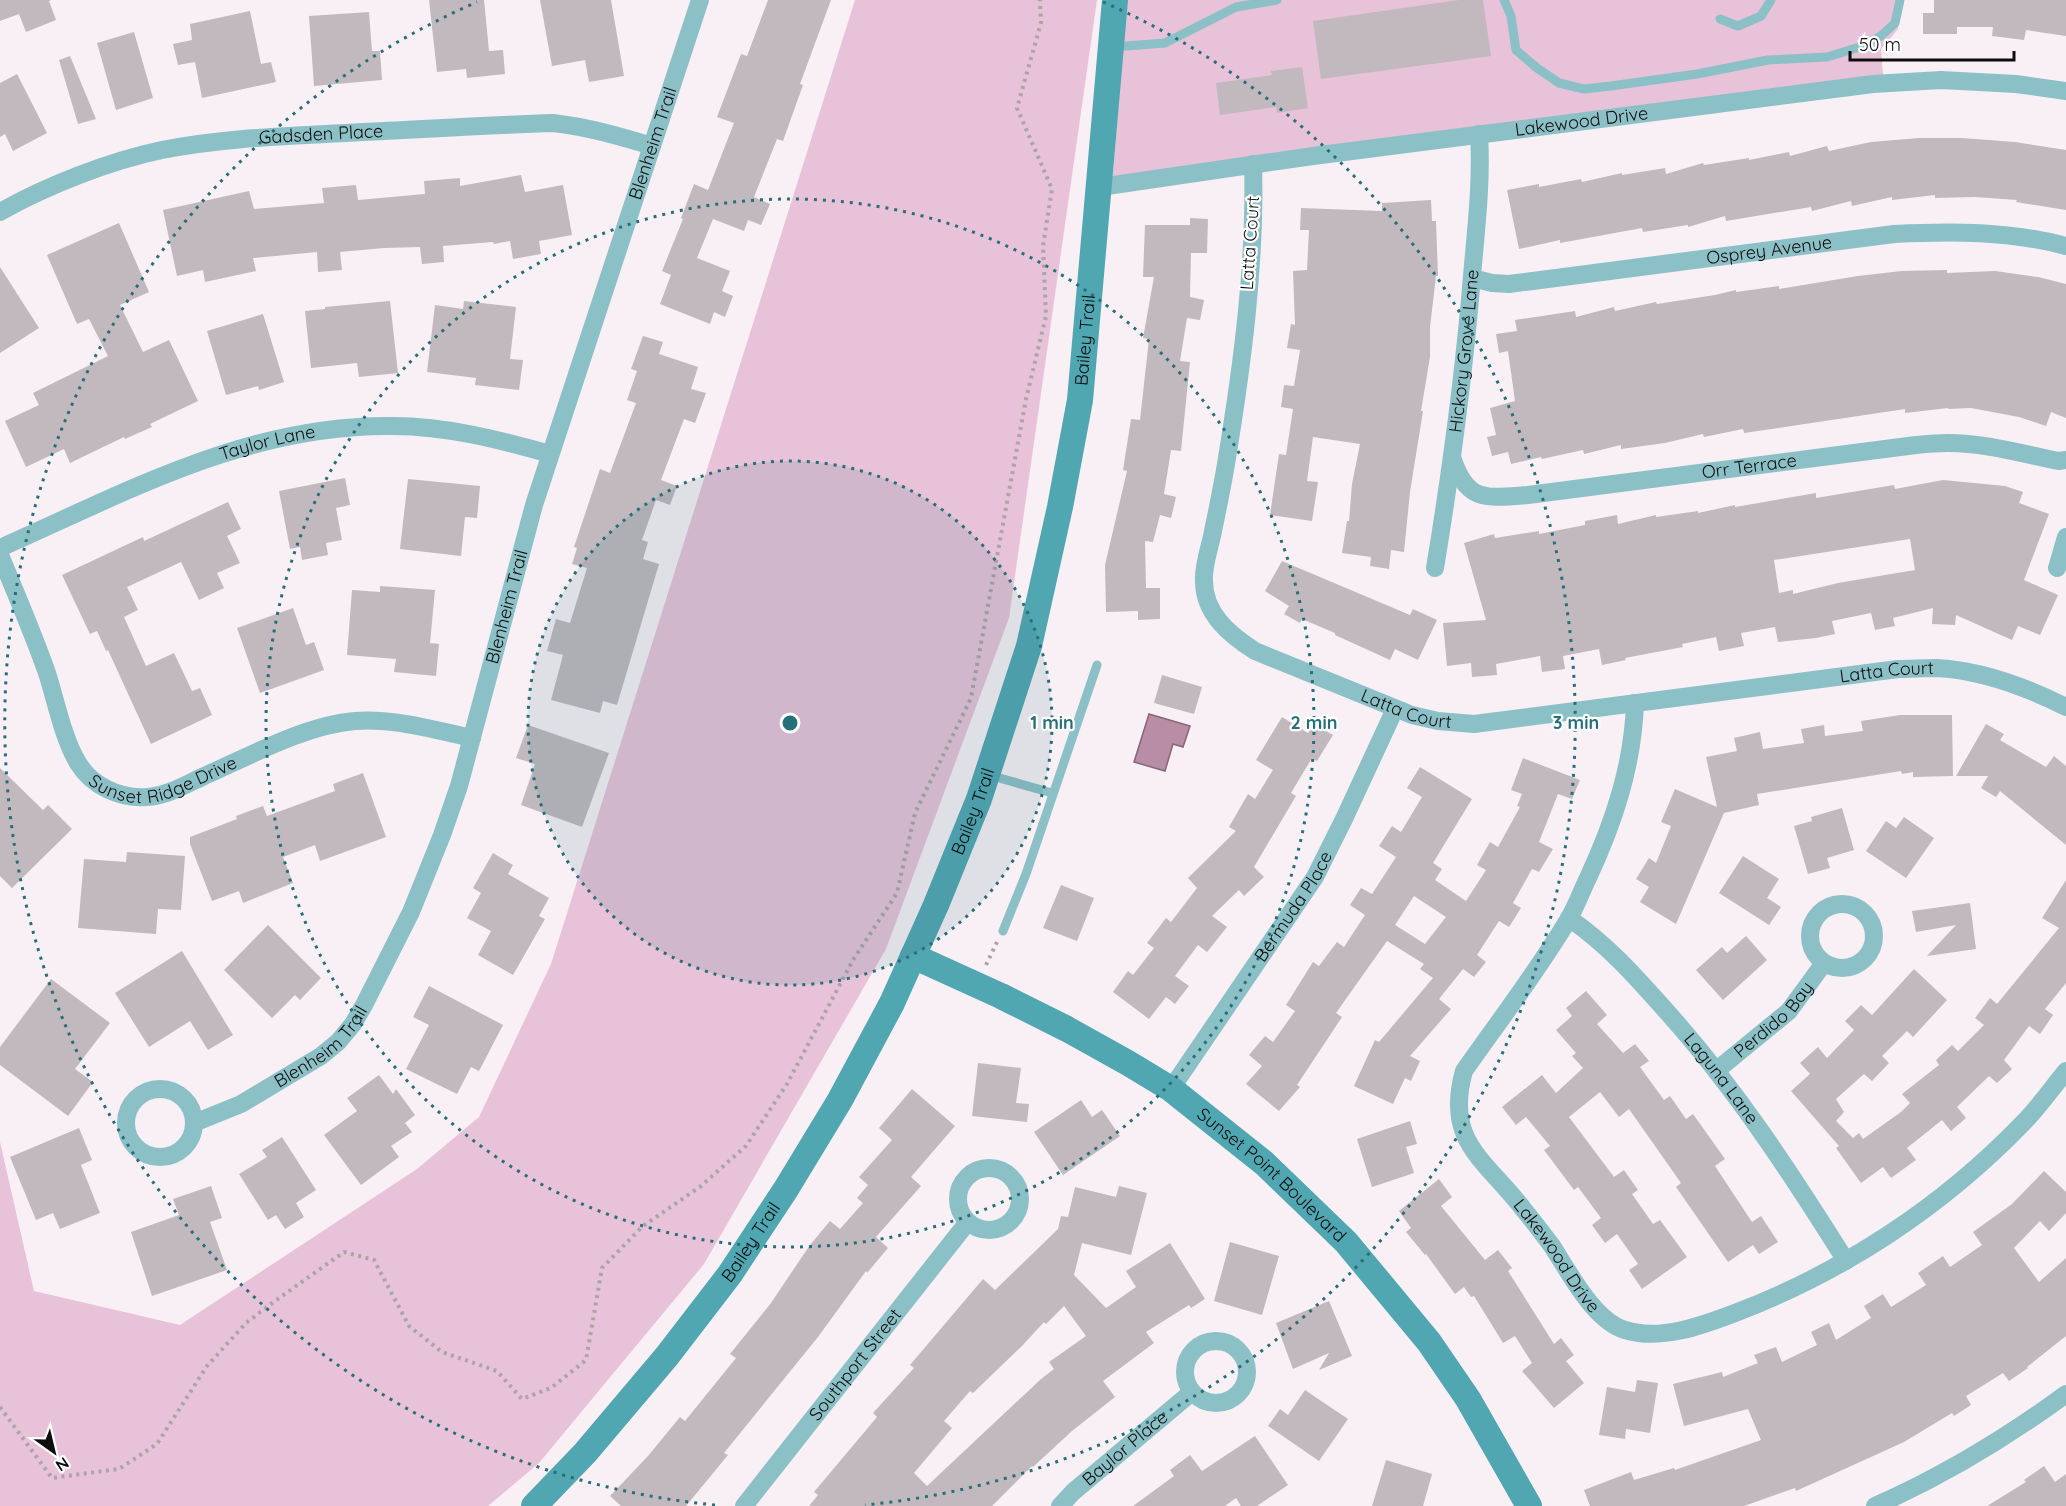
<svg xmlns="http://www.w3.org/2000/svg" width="2066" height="1506" font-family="Quicksand,sans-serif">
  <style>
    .green { fill: #e8c2d8 }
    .water { fill: #b98da6; stroke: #866678; stroke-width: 1.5 }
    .building { fill: #c1b9be; fill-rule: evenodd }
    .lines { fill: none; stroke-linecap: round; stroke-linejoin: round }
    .path { stroke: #aba4a8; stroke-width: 4; stroke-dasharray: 3 4.5; stroke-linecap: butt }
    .lane { stroke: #8cc0c7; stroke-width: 9 }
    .street { stroke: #8cc0c7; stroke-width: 18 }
    .secondary { stroke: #50a6b1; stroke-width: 26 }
    .ring { fill: none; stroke: #266f78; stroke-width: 3; stroke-dasharray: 3 6 }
    .labels { text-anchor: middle; stroke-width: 4.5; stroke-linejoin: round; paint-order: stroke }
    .street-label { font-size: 18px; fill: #0e0c0d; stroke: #fff }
    .centre { fill: #266f78; stroke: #fff; stroke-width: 3 }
    .ring-label { font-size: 18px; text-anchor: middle; font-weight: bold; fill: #266f78; stroke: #fff; stroke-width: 4.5; stroke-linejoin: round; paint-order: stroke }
  </style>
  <rect width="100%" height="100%" fill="#f9f0f5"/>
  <g class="green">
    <path d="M855,0H1097L1009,618L886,949L704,1264L539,1463L488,1506H0V1142L34,1291L180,1325L417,1169L479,1117L551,964Z"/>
    <path d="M1127,0H1900L1898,29L1881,49L1884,86L1112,184Z"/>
  </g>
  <path class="water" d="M1149,714L1190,726L1183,747L1173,744L1165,771L1134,762Z"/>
  <g class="building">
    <path d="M0,0H51L49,1L56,20L26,32L19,14L0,21Z"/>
    <path d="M429,0H484L489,51L503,50L505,74L467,78L466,69L437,72Z"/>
    <path d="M540,0H611L624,76L589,82L585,60L552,66Z"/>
    <path d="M768,0H831L800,84L803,85L783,141L777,139L754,197L770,204L761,225L748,220L744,231L713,219L697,258L730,271L722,291L733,296L725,317L714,312L710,324L660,304L671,275L662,271L683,219L681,218L694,184L708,190L734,123L717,117L741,54L747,56Z"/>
    <path d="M1459,0H1483L1491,56L1321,79L1313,21Z"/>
    <path d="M1934,0H2066V36L2026,30L2024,40L1992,36L1993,27H1957V34H1923V13H1934Z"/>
    <path d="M250,11L261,64L271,62L276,82L202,98L195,62L178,65L173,44L192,40L190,24Z"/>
    <path d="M369,12L372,51H380L382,80L314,86L309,16Z"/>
    <path d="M134,32L153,98L116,110L97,43Z"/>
    <path d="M70,56L96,119L78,124L59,60Z"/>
    <path d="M1302,67L1308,108L1277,113L1276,107L1220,115L1216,83L1272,75L1271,71Z"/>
    <path d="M17,74L47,133L13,151L5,134L0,137V83Z"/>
    <path d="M1919,138H1962L2015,142L2066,150V210L2016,202L2017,200L1975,197L1935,198V195L1892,200V197L1852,206L1851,201L1812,211L1811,207L1726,221L1725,216L1688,227V225L1643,232L1642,228L1560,243V240L1519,249L1507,190L1539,184V187L1581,179L1582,182L1622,173V175L1665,168L1666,174L1703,163L1704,165L1749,158V160L1789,152L1790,156L1827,146L1829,151L1871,142Z"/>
    <path d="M521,175L525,192L563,185L572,235L539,241L541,254L513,259L510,241L494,244L493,242L443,246L444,262L422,264L420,247L384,248L340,252L342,270L318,272L317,252L253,258L256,271L205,282L203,270L177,276L163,210L249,191L254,209L324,203L322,188L356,185L358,200L425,194L424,181L460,178V186Z"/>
    <path d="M1431,200L1432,221H1436L1438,276H1436L1430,327V357L1421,411H1423L1410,492L1404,552L1391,550L1389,569L1370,566L1371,557L1342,553L1347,521H1349L1352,484L1360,444L1313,437L1307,481L1318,482L1312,521L1270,515L1279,454L1286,455L1293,409L1281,407L1284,385L1294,386L1300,350L1287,348L1291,324L1295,325L1293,271L1307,270L1309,230H1300L1301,208L1382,211V203Z"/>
    <path d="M1190,218L1208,219L1207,253H1191L1190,297L1204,300L1200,320L1187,318L1180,361L1190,362L1181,451L1171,450L1164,494L1176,497L1171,518L1160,515L1153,542L1145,541L1146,588H1160V619L1138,620V611L1106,612L1105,565L1127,471L1123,470L1131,419L1140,420L1149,339L1143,338L1154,277H1143L1145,225H1190Z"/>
    <path d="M119,223L149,292L120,305L143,352L169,340L198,401L150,424L152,427L125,439L124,437L70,463L64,449L26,467L5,421L39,405L33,393L108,356L89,319L77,324L47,255Z"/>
    <path d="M0,267L39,328L0,353Z"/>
    <path d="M1947,270V273L1995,271L2038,277L2066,284V418L2051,412L2046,426L2019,417L1971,408L1948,409V408L1905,413V409L1744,433L1743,429L1704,437L1703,434L1665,443L1621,449V445L1584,454L1583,450L1542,459L1541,457L1511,464L1508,452L1492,456L1487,437L1496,435L1490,408L1515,401L1508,351L1499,353L1496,334L1517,331L1515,320L1575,311L1576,317L1614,307L1615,311L1656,302L1657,304L1715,295L1736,290V292L1779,286V289L1858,276L1902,271Z"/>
    <path d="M390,301L398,373L359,377L357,363L311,368L305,311L325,309V307Z"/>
    <path d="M464,301L516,307L510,359L523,360L519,390L475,385L476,378L427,372L435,305L463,309Z"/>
    <path d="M263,314L284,382L259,390L258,386L226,395L207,331Z"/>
    <path d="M643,336L663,342L659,354L698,367L691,389L706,393L695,423L684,419L661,480L677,486L670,505L656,500L642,540L648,542L643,559L659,564L617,705L603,701L600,713L551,700L563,655L547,651L556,619L570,623L587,568L572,564L577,548L574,547L600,469L610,473L636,403L627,400L637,371L631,369Z"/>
    <path d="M345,478L350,505L336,508L342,540L326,543L328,555L302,560L300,547L290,549L279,491Z"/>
    <path d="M408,479L480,486L477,518L465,517L461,556L400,549Z"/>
    <path d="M1943,480L2005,486L2023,492L2019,503L2049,514L2024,580L2058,595L2040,635L2018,626L2012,640L1956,615L1955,625L1932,624L1933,608L1893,618L1895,626L1875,630L1871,613L1832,621L1835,634L1816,638L1778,642L1775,627L1741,633L1744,646L1719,651L1716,637L1682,644L1683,647L1625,658L1626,660L1602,665L1599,649L1563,656L1565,669L1542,672L1540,656L1496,664L1497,675L1472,677L1471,663L1447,666L1443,623L1486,620L1464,543L1494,534L1495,538L1539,531V534L1585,525V521L1617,515L1618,524L1656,515V517L1698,511V513L1735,505V507L1816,493V498L1894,485L1895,489ZM1910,539L1915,570L1838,583L1793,594V590L1779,593L1774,560Z"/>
    <path d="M228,502L241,529L227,536L240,563L217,573L224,588L199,600L181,562L127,587L138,610L124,617L146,666L174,653L192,691L200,688L212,715L151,744L108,650L106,651L97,631L90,634L62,575L143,537L144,541Z"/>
    <path d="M1282,561L1410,615L1413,609L1437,620L1418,660L1395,649L1390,660L1335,635V633L1302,619L1300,623L1284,614L1289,606L1265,591Z"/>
    <path d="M380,586L435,590L430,643L439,644L436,676L394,672L396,659L347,655L352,590L380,592Z"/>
    <path d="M293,608L306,645L314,642L324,670L260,693L237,628Z"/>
    <path d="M1162,675L1202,687L1194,714L1154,703Z"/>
    <path d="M1900,715H1952L1953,776L1913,777V772L1902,774L1901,771L1757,794L1759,805L1724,813L1676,924L1640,902L1649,887L1636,879L1649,858L1656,863L1671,826L1661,822L1675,789L1717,807L1706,757L1737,751L1734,738L1760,732L1763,749L1804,743L1801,729L1824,725L1825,736L1863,731L1861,721Z"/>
    <path d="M1282,717L1308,733L1313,724L1333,735L1317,761L1312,758L1291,793L1296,796L1254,867L1264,877L1244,896L1239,890L1212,916L1227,927L1207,952L1198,945L1175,976L1189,986L1175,1004L1166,997L1149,1019L1113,992L1128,971L1133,975L1154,948L1147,943L1166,918L1171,922L1197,888L1188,878L1236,831L1229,827L1248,794L1255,799L1273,770L1256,760Z"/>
    <path d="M1986,724L2004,734L2000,740L2046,767L2054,756L2066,766V845L2000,791L1996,797L1981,788L1988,776H1956Z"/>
    <path d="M528,725L609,753L582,827L521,805L535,764L516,758Z"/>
    <path d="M1523,758L1580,780L1572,799L1558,794L1539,842L1553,849L1539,872L1532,869L1513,903L1521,908L1509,927L1499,921L1477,955L1486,962L1474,977L1463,969L1439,999L1451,1009L1410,1056L1420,1061L1411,1081L1405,1078L1393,1104L1354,1086L1375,1040L1379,1042L1433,978L1420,969L1424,964L1387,941L1336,1013L1342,1017L1297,1085L1300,1087L1279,1111L1246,1084L1262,1066L1249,1055L1265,1036L1273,1042L1295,1011L1286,1005L1313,962L1319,966L1337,942L1344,947L1365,915L1350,905L1361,888L1372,894L1396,857L1379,846L1392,826L1401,832L1422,797L1407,788L1420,767L1472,799L1433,863L1442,869L1435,880L1466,901L1486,870L1477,865L1490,842L1498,847L1520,807L1517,806L1522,794L1511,790ZM1414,896L1446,917L1425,944L1395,925Z"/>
    <path d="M0,768L43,810L48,805L72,829L12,888L0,876Z"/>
    <path d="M363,773L386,837L320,861L315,845L283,857L293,883L243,903L239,891L212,901L190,844V837L237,819L236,816L263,806L267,816L335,791L333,784Z"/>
    <path d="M1842,808L1854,850L1827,858L1830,868L1808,874L1794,826L1812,821L1811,817Z"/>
    <path d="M1904,817L1934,838L1906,878L1866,851L1886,821L1896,828Z"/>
    <path d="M127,852L185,856L181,910L158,909L156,934L78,928L84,859L126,862Z"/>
    <path d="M493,853L513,865L508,874L549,898L539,916L545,919L513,975L478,955L491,931L467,918L481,893L473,888Z"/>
    <path d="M1743,856L1779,879L1767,898L1781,907L1769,925L1719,893Z"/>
    <path d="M2066,880V983L2045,1009L2053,1015L2040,1034L2029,1026L2004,1060L2012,1069L1997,1083L1989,1076L1957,1107L1966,1118L1951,1131L1942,1120L1907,1148L1916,1160L1891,1178L1883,1167L1861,1183L1836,1148L1839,1146L1791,1091L1810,1074L1800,1063L1818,1047L1827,1058L1854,1030L1845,1021L1861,1005L1872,1015L1914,969L1947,1000L1913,1037L1907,1031L1882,1056L1889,1063L1872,1081L1864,1074L1836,1099L1844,1112L1836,1121L1853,1138L1859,1133L1863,1139L1901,1112L1910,1103L1902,1094L1939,1065L1936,1060L1952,1045L1958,1051L1984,1025L1975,1018L1990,998L1997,1004L2059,928L2042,918Z"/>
    <path d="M1061,885L1094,898L1077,941L1043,928Z"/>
    <path d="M1970,903L1976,949L1927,956L1956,925L1916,932L1912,911Z"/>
    <path d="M268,925L321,978L300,1000L295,995L272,1018L224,970Z"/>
    <path d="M1746,936L1767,960L1723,1000L1696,970L1722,947L1727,953Z"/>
    <path d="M182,951L233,1035L208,1050L190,1021L149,1047L115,993Z"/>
    <path d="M51,979L110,1023L75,1069L93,1082L68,1116L0,1065V1047Z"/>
    <path d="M429,986L503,1025L479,1071L471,1067L457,1094L406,1069L429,1025L413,1017Z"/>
    <path d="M1586,991L1607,1015L1597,1024L1623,1053L1635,1044L1649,1061L1640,1067L1664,1100L1670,1096L1686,1119L1693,1114L1725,1159L1715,1166L1752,1222L1761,1216L1778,1242L1759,1254L1753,1245L1728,1262L1676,1187L1681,1183L1629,1109L1619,1117L1600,1092L1569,1117L1614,1177L1624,1170L1638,1190L1632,1194L1653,1224L1660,1220L1687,1257L1642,1289L1629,1270L1638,1264L1617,1234L1605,1243L1592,1225L1601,1218L1578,1187L1574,1190L1544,1150L1550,1146L1526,1117L1516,1125L1502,1107L1542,1075L1556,1093L1583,1068L1572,1056L1576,1053L1556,1030L1572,1016L1566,1008Z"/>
    <path d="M978,1063L1021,1068L1016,1103L1029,1104L1027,1122L972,1116Z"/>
    <path d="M379,1075L393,1094L396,1089L415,1115L405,1123L412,1132L391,1146L399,1157L361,1185L324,1135L357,1111L347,1098Z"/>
    <path d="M912,1089L955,1126L911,1177L921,1186L876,1237L888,1248L867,1273L866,1271L818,1337L724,1453L728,1455L686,1506H621L610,1496L648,1456L680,1417L685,1421L736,1358L730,1354L771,1303L810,1245L830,1221L840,1229L863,1203L857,1198L868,1185L859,1177L892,1140L879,1128Z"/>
    <path d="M1081,1100L1092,1117L1102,1110L1120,1136L1063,1175L1034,1132Z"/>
    <path d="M1410,1121L1417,1144L1406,1147L1414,1173L1372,1187L1357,1139Z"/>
    <path d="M79,1128L92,1160L81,1165L100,1213L60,1229L53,1213L36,1220L10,1157Z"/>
    <path d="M282,1137L316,1190L296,1203L304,1217L285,1229L276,1215L268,1220L239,1174L267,1157L262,1150Z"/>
    <path d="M2044,1171L2066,1192V1213L2049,1231L2040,1221L2014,1248L2039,1282L2066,1258V1336L2027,1367L2028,1368L2009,1381L2003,1373L1966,1396L1971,1405L1954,1416L1952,1413L1904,1442L1796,1491L1795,1488L1744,1506H1590L1584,1490L1631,1472L1634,1480L1674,1468L1675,1470L1761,1440L1748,1409L1684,1426L1673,1384L1722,1372L1723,1377L1758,1363L1754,1355L1776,1347L1782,1362L1817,1345L1811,1332L1829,1323L1836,1340L1871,1318L1864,1306L1883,1294L1891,1307L1926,1285L1918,1273L1943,1256L1950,1267L1982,1245L1973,1232L2012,1204Z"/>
    <path d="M1439,1179L1452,1197L1441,1206L1485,1260L1498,1250L1512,1268L1508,1271L1554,1344L1561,1338L1574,1355L1566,1361L1584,1383L1554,1408L1522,1371L1532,1363L1515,1336L1503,1343L1474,1296L1471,1297L1464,1287L1455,1294L1426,1254L1425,1255L1406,1232L1411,1228L1399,1211Z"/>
    <path d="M211,1186L222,1218L210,1222L227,1270L152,1296L131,1232L179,1215L173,1199Z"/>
    <path d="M1119,1186L1147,1193L1131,1255L1082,1243L1074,1275L1106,1308L1136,1287L1126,1271L1170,1243L1205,1299L1191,1308L1189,1305L1146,1332L1154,1343L1103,1381L1115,1397L1072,1431L1033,1467L1032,1466L992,1506H809L818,1495L814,1492L877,1417L873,1413L914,1368L910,1365L983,1279L995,1290L1058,1229L1061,1216L1068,1217L1075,1187L1116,1197ZM1064,1306L1086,1336L1049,1362L1054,1369L1041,1379L927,1486L914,1473L952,1428L944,1421L970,1391L973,1393L1022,1346L1044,1322L1046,1324Z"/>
    <path d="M1230,1242L1279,1256L1262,1315L1214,1301Z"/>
    <path d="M1329,1301L1352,1356L1319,1370L1329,1353L1293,1369L1276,1323Z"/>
    <path d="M1637,1380L1658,1383L1650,1433L1626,1429L1625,1439L1599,1435L1607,1387L1635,1392Z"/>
    <path d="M1305,1390L1348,1419L1319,1461L1268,1426L1280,1409L1288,1415Z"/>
    <path d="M1255,1436L1288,1485L1257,1506H1241L1236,1498L1225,1506H1133L1174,1476L1170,1470L1190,1455L1202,1471Z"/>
    <path d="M1386,1460L1432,1474L1423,1506H1372Z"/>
    <path d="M2044,1466L2055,1482L2066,1474V1506H1987L2026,1482L2024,1480Z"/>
  </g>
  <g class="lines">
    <g class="path">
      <path d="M986,965L997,942"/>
      <path d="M0,1407L52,1478L119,1469L157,1444L207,1366L246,1323L275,1301L344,1252L374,1260L409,1326L442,1352L497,1371L522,1399L551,1388L586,1360L602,1268L643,1226L701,1186L746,1146L787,1084L853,960L897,893L915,813L971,698L1026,399L1046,316L1043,246L1052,189L1017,108L1041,23L1040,0"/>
    </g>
    <g class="lane">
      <path d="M1504,0L1511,16L1516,50L1537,68L1559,83L1584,89L1611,86L1697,74L1768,60L1827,57L1863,46L1881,36L1895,23L1900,0"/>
      <path d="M1720,19L1738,26L1761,16L1771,0"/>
      <path d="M1113,47L1165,43L1236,7L1277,0"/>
      <path d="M989,775L1052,793"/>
      <path d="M1003,931L1026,874L1097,665"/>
    </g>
    <g class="street">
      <path id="s1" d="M1253,164C1256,263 1242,367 1226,464C1222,488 1217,512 1212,536C1209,550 1203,566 1204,581C1204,614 1230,635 1255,651L1412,715L1438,721L1474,724L1898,669C1911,669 1923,668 1936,668C1981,670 2026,687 2066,707"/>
      <path id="s2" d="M1100,187L1313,156L1873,84L1941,80L2016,84L2066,91"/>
      <path id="s3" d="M0,212C46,186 109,161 162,150C227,137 295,136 362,132C425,129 489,125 553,123C588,127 619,136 652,146"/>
      <path id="s4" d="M1472,278L1492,283L1509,284L1894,234C1951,231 2010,231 2066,246"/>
      <path id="s5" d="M1452,457C1467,503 1485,498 1528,495L1916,445C1926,444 1937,443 1948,443C1986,443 2023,454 2059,461L2066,460"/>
      <path id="s6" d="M0,548C129,491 249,424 393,426C447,426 500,440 550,454"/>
      <path id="s7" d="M0,555C16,594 33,633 47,673C56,701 63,738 78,763C92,786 120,799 147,797C166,796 185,785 202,777C248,757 305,725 355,721C394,718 434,730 472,738"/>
      <path id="s8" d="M1435,568C1451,471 1464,374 1472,276C1476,229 1482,182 1479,134"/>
      <path d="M2057,568L2066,537"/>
      <path id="s9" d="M1635,703C1633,765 1614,822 1588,878C1581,892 1576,907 1568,920C1537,972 1499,1021 1464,1071C1444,1142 1486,1160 1524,1210C1534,1222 1543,1234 1552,1246C1569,1272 1594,1321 1625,1330C1660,1341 1701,1326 1735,1313C1843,1272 1942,1207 2023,1123C2039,1107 2052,1088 2066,1071"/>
      <circle cx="1842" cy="936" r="32"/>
      <path id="s10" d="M1569,918C1610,947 1635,976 1668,1013C1736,1089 1792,1175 1846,1261"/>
      <path id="s11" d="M1717,1070L1789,1011L1824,963"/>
      <path id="s12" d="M1171,1089L1315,877L1344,819L1395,709"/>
      <circle cx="160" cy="1123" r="34"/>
      <path id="s13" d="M194,1123L241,1104L321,1056L338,1042L353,1024L364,1005L411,912L442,835L459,786L534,505L700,0"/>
      <circle cx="989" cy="1199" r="31"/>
      <circle cx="1216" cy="1372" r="31"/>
      <path id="s14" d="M744,1506L967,1223"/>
      <path id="s15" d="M1060,1506L1073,1492L1192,1392"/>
      <path d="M1875,1506C1943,1476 2006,1438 2066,1394"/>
    </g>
    <g class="secondary">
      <path id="s16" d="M913,956L1001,996L1067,1029L1128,1063L1171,1089L1264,1163L1346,1242L1429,1342L1468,1399L1529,1506"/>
      <path id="s17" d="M534,1506L585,1453L667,1356L730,1274L786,1189L840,1100L892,1003L936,905L979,799L1029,646L1060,507L1080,400L1115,0"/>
    </g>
  </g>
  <circle cx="790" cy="723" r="262" fill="#266f78" fill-opacity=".12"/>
  <g class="ring">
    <circle cx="790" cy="723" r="262"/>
    <circle cx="790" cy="723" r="524"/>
    <path d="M715 1505A786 786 0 0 1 477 2M1103 2A786 786 0 0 1 865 1505"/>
  </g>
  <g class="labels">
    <g class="street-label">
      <text dy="6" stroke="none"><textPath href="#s2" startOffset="486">Lakewood Drive</textPath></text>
      <text dy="6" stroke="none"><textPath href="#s3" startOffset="334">Gadsden Place</textPath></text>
      <text dy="6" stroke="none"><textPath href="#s13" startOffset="1122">Blenheim Trail</textPath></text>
      <text transform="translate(1250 243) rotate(-86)" y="6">Latta Court</text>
      <text dy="6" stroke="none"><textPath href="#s4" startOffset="300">Osprey Avenue</textPath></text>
      <text dy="6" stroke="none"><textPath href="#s17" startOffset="1314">Bailey Trail</textPath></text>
      <text dy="6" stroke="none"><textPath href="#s8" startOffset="219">Hickory Grove Lane</textPath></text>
      <text dy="6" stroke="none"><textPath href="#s6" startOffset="288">Taylor Lane</textPath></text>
      <text dy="6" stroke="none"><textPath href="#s5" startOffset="320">Orr Terrace</textPath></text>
      <text dy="6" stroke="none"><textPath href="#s13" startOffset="636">Blenheim Trail</textPath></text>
      <text dy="6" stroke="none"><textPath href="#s1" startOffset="1160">Latta Court</textPath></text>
      <text dy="6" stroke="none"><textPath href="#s1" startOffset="674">Latta Court</textPath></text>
      <text dy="6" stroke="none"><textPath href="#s7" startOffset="321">Sunset Ridge Drive</textPath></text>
      <text dy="6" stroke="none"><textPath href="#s17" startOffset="828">Bailey Trail</textPath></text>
      <text dy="6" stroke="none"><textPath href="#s12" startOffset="220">Bermuda Place</textPath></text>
      <text dy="6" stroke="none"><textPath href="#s11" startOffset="76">Perdido Bay</textPath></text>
      <text dy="6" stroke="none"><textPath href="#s13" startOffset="150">Blenheim Trail</textPath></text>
      <text dy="6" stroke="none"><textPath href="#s10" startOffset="222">Laguna Lane</textPath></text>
      <text dy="6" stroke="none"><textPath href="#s16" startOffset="423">Sunset Point Boulevard</textPath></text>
      <text dy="6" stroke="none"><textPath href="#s17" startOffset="342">Bailey Trail</textPath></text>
      <text dy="6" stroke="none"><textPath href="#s9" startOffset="630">Lakewood Drive</textPath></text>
      <text dy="6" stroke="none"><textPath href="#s14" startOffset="180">Southport Street</textPath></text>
      <text dy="6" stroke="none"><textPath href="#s15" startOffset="87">Baylor Place</textPath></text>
    </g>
  </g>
  <circle cx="790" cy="723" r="9" class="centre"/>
  <g class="ring-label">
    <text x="1052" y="729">1 min</text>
    <text x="1314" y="729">2 min</text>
    <text x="1576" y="729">3 min</text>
  </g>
  <g transform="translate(54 1452) rotate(146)" stroke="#ffffff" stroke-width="4.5" paint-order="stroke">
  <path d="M0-4.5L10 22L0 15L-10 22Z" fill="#0e0c0d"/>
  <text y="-9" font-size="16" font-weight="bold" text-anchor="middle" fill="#0e0c0d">N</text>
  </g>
  <path d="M1850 51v9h164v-9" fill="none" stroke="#0e0c0d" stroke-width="3"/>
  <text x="1859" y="51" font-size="18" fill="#0e0c0d" stroke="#ffffff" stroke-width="4.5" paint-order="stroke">50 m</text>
</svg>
